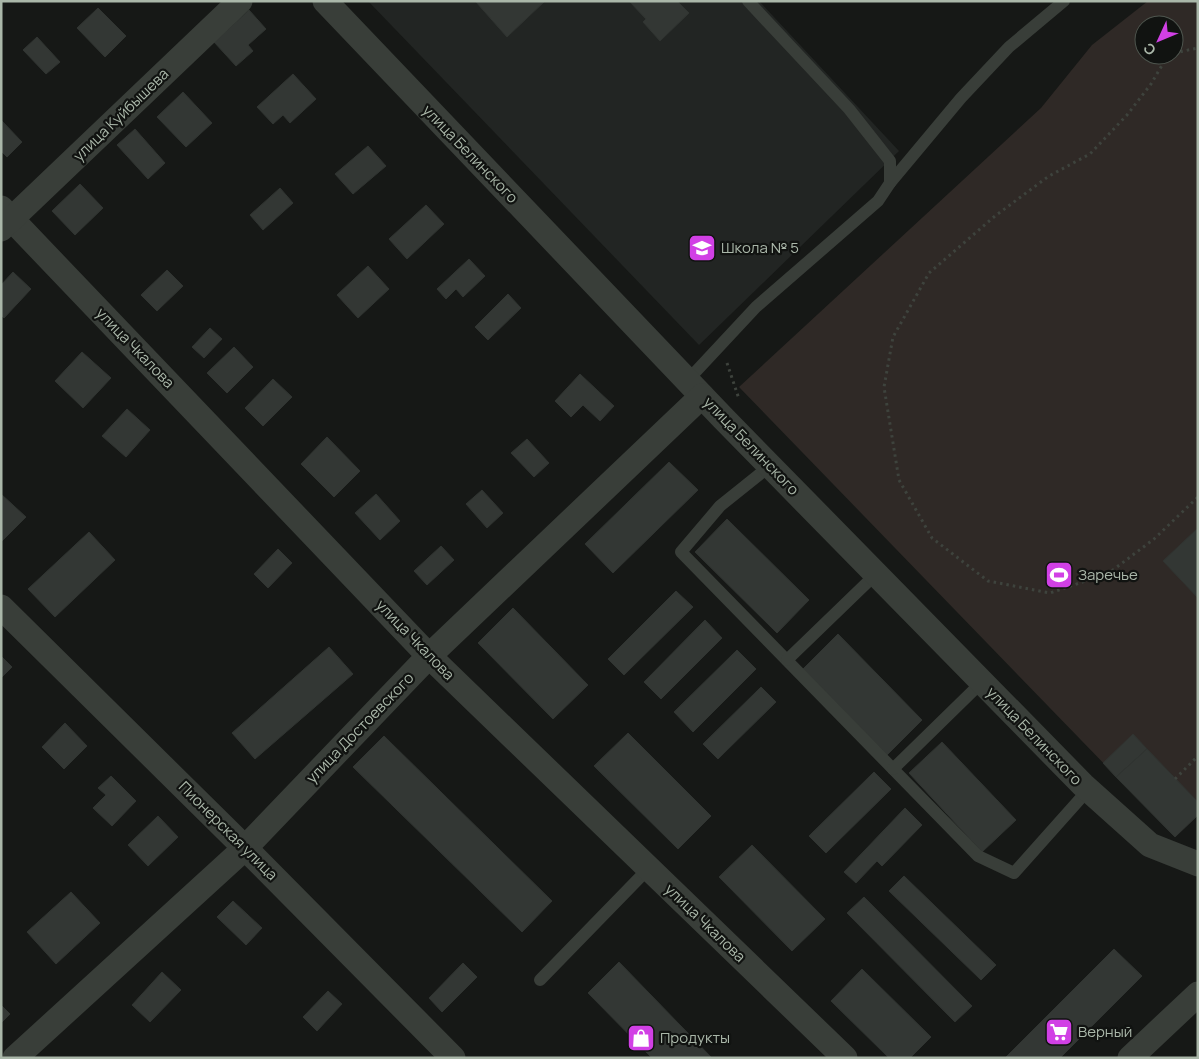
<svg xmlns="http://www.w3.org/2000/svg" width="1199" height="1059" font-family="Manrope,sans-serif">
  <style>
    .built { fill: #222523 }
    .green { fill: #2f2926; fill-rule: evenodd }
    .building { fill: #333734; stroke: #303431 }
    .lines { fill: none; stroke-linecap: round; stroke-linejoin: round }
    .path { stroke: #3e433d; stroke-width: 3; stroke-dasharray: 2.5 4; stroke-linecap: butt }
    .service { stroke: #393e39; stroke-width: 12 }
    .minor { stroke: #393e39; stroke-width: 25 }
    .labels { text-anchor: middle; stroke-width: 4.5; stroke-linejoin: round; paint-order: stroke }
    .street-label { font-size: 15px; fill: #aab7a9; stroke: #111311 }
    .poi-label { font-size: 15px; fill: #aab7a9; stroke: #111311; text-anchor: start }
  </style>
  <rect width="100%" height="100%" fill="#161816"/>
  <path class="built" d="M368,1H759L899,151L699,345Z"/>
  <path class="green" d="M1148,1H1198V815L1175,837L739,387L1041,108L1092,45ZM1144,25H1174V55H1144Z"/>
  <g class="building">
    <path d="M477,1H545L507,37L476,2Z"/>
    <path d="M629,1H677L689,13L660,41L643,22L646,19Z"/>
    <path d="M98,8L126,36L105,57L77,28Z"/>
    <path d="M249,10L266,29L248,45L253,51L236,66L214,42Z"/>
    <path d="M37,37L60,62L46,74L23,50Z"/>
    <path d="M293,74L316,99L290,123L283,115L273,124L257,107Z"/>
    <path d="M183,92L212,123L186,147L157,117Z"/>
    <path d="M2,121L22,142L7,157L1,151Z"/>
    <path d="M135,129L165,163L148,179L117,145Z"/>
    <path d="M368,146L386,166L353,194L335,174Z"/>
    <path d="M80,184L103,208L75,235L52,211Z"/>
    <path d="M280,188L293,203L263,230L250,215Z"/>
    <path d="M426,205L444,224L407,259L389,239Z"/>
    <path d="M469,259L485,276L463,297L456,289L446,299L437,289Z"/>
    <path d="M368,266L389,289L358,318L337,295Z"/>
    <path d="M167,270L183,286L157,311L141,295Z"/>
    <path d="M13,272L31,289L4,318L1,315V285Z"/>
    <path d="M508,294L521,308L488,340L475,327Z"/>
    <path d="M210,328L222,339L204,358L192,347Z"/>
    <path d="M234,347L253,367L227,393L207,373Z"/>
    <path d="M82,352L111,378L83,408L55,381Z"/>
    <path d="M580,374L614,406L600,421L583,405L571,417L555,401Z"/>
    <path d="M273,379L292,397L263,426L245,408Z"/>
    <path d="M127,409L150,430L126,457L102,436Z"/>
    <path d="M327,437L360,471L334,497L301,464Z"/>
    <path d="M527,439L549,463L534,477L511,453Z"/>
    <path d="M669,462L698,490L613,573L585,544Z"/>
    <path d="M482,490L503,513L487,528L466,504Z"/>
    <path d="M1,494L26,517L1,542Z"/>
    <path d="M376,494L400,521L380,540L355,513Z"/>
    <path d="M727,519L809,600L777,633L695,552Z"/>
    <path d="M1198,528V598L1163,561Z"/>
    <path d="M89,532L115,560L55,617L28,589Z"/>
    <path d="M441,546L454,560L427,585L414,571Z"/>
    <path d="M278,549L292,563L268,588L254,574Z"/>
    <path d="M676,591L693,607L624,675L608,659Z"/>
    <path d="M513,608L588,685L553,719L478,643Z"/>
    <path d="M705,620L722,638L661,699L644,682Z"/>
    <path d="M838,634L922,720L887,755L803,669Z"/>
    <path d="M329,647L353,674L255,759L232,733Z"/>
    <path d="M737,650L756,669L693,732L674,712Z"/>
    <path d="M1,656L12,667L1,678Z"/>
    <path d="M761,687L776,702L718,759L703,744Z"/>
    <path d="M65,723L87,746L64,769L42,747Z"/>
    <path d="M628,733L711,816L678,849L594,766Z"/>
    <path d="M1133,734L1147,749L1116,777L1103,763Z"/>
    <path d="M384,736L552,901L522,932L353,767Z"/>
    <path d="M942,742L1016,820L982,852L909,773Z"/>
    <path d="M1147,749L1198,802V815L1175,837L1116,777Z"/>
    <path d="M874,772L891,789L826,853L809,836Z"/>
    <path d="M111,776L136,801L112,826L93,808L106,795L98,788Z"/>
    <path d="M905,808L922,825L882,866L877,861L856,883L844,872Z"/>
    <path d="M158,816L178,837L148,866L128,845Z"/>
    <path d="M752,845L825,919L792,951L719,877Z"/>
    <path d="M904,876L996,965L981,980L889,891Z"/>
    <path d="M71,892L100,923L56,964L27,932Z"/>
    <path d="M864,897L972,1006L955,1022L847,913Z"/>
    <path d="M233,901L262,928L246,945L217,917Z"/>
    <path d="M1114,949L1142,976L1060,1058H1005Z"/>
    <path d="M619,962L712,1058H652L588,993Z"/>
    <path d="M463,963L477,977L442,1012L429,998Z"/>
    <path d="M862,969L931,1037L910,1058H889L831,1001Z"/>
    <path d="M162,972L181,990L150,1022L132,1005Z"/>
    <path d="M328,991L342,1004L317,1031L303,1017Z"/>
    <path d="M1,1005L10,1014L1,1023Z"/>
  </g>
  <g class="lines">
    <g class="path">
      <path d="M1174,53L1198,48"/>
      <path d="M1168,55L1151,84L1127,115L1090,154L1049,176L995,216L929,273L893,337L884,387L899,480L932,538L988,581L1050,593L1109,573L1154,539L1198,497"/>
      <path d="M727,363L739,399"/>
      <path d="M1175,779L1196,758L1198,760"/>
    </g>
    <g class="service">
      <path d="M890,183L961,98L1009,47L1064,1"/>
      <path d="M687,381L756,307L878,201L890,183V161L849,109L748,1"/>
      <path d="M770,466L720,506L681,552L978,856L1014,873L1088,790"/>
      <path d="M787,660L876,574"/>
      <path d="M893,769L982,682"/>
      <path d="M540,980L649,868"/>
    </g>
    <g class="minor">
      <path d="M325,1L723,418L1083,785L1150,845L1198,864"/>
      <path d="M1,208L429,656L845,1058"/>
      <path d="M1,229L240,1"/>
      <path d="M1,607L245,848L453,1058"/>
      <path d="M15,1058L245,848L429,656L702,396"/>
      <path d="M1130,1058L1198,994"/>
    </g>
  </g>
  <defs>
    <g id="school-square" transform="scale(1.4375)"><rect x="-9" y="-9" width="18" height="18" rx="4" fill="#d140e5" stroke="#111311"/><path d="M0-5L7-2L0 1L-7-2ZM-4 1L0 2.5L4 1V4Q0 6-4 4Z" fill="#fff"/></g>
    <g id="stadium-square" transform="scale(1.4375)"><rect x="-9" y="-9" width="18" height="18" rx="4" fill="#d140e5" stroke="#111311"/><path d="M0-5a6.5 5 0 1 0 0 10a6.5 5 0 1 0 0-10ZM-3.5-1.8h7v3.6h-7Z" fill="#fff"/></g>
    <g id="supermarket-square" transform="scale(1.4375)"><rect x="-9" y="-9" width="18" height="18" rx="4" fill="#d140e5" stroke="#111311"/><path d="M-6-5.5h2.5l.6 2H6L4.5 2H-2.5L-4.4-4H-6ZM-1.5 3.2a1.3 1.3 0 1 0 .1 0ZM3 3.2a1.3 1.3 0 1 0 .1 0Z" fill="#fff"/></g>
    <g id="shop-square" transform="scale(1.4375)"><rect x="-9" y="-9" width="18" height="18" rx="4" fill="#d140e5" stroke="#111311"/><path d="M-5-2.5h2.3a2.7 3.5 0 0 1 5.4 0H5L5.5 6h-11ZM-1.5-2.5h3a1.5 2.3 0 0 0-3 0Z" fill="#fff"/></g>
  </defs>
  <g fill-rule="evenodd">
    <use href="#school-square" x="702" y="248"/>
    <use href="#stadium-square" x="1059" y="575"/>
    <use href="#supermarket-square" x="1059" y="1032"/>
    <use href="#shop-square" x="641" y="1038"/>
  </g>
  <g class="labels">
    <g class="street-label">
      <text transform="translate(121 115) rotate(-44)" y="5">улица Куйбышева</text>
      <text transform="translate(470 154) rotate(46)" y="5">улица Белинского</text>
      <text transform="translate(135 348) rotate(46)" y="5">улица Чкалова</text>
      <text transform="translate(751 446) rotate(46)" y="5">улица Белинского</text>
      <text transform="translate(415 640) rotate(46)" y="5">улица Чкалова</text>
      <text transform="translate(360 728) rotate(-46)" y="5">улица Достоевского</text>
      <text transform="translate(1034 736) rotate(46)" y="5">улица Белинского</text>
      <text transform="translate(228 831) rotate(45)" y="5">Пионерская улица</text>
      <text transform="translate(705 923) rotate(44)" y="5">улица Чкалова</text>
    </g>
    <g class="poi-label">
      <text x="721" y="253">Школа № 5</text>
      <text x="1078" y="580">Заречье</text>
      <text x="1078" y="1037">Верный</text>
      <text x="660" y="1043">Продукты</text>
    </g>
  </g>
  <rect width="1199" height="1059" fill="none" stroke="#aab7a9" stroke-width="5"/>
  <g transform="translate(1159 40) rotate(226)"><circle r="24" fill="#111311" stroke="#4e554e"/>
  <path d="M0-4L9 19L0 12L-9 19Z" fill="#d140e5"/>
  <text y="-8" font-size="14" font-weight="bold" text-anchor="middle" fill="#aab7a9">С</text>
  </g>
</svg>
